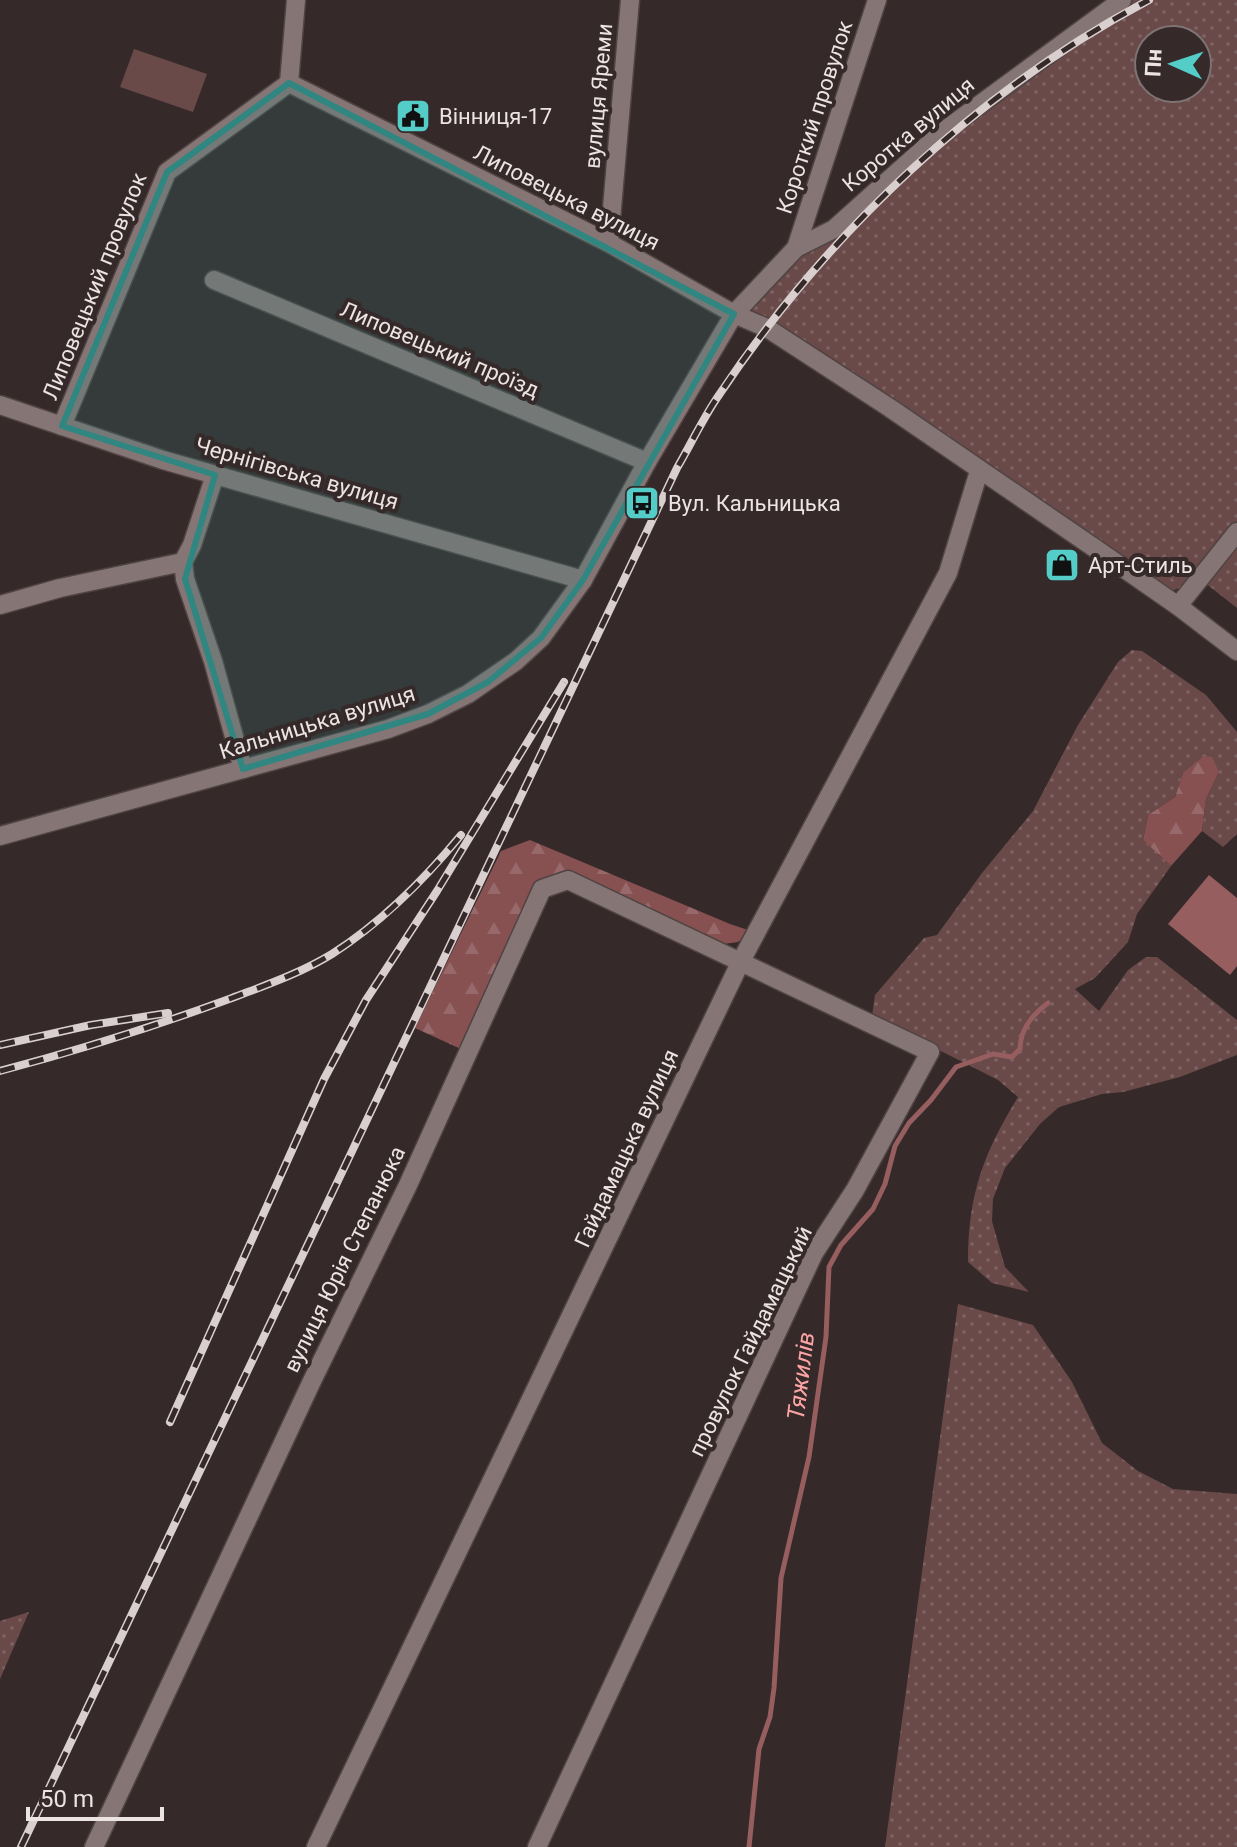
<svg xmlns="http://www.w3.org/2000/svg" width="1237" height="1847" font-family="Roboto,sans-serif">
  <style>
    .grass { fill: url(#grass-dots); fill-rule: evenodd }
    .forest { fill: url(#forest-firs) }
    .green { fill: #6a4949 }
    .water { fill: #965e5e }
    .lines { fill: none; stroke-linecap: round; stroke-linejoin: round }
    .stream { stroke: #965e5e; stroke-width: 5 }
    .street-casing { stroke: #4f4443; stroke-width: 21 }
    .street { stroke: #857675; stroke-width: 18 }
    .rail-casing { stroke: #d9cfcf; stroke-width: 8 }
    .rail { stroke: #352929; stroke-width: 5; stroke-dasharray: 15; stroke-linecap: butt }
    .marked { fill: #308680; fill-opacity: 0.2; stroke: #308680; stroke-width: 6; stroke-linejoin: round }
    .labels { text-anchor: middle; stroke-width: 8; stroke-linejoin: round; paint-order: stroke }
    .street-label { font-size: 22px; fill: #ece3e3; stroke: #352929 }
    .poi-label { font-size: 22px; fill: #ece3e3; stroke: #352929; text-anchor: start }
    .water-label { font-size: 24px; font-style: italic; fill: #fca4a5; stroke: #352929 }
  </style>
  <defs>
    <pattern id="grass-dots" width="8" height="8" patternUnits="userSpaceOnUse" patternTransform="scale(2)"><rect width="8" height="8" fill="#6a4949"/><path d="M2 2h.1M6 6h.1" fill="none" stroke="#7f6363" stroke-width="1.8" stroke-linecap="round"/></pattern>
    <pattern id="forest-firs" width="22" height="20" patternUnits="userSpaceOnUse" patternTransform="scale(2)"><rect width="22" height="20" fill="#875051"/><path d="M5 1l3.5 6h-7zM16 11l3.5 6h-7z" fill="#98696a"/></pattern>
  </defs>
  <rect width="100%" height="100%" fill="#352929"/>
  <g class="grass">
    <path d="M1122,0H1237V608L1200,579L1163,595L734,314L796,248ZM1149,40H1197V88H1149Z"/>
    <path d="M1132,650L1142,651L1206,695L1237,732V834L1223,847L1202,831L1206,799L1219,772L1183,773L1175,797L1148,815L1143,840L1171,866L1137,914L1128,942L1095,978L1075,989L1099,1011L1128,970L1146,957H1157L1237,1020V1055L1180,1077L1123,1092L1102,1094L1059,1107L1040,1124L1005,1168L993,1199L992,1221L1005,1267L1029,1292L992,1283L968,1262C968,1195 983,1154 1018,1097L998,1080L872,1016L875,995L924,938L937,935L982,873L1033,811L1078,725L1118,662Z"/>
    <path d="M958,1304L1033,1325L1072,1382L1102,1443L1138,1471L1173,1489L1237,1494V1847H885Z"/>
    <path d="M29,1612L0,1679V1621Z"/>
  </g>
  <g class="forest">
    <path d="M1204,756L1212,757L1219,772L1206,799L1202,831L1171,866L1143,840L1148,815L1175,797L1183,773Z"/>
    <path d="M530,840L730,924L751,931L738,942L724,944L569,877L540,885L463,1050L415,1028L501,851Z"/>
  </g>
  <path class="green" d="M134,49L207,74L193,112L120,87Z"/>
  <path class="water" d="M1209,875L1237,898V966L1230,975L1168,924Z"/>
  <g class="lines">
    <path class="stream" d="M749,1847L759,1749L770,1717L774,1688L781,1578L809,1457L826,1337L829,1267L841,1245L873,1209L885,1184L895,1146L909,1123L931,1100L956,1067L993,1054L1012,1057L1020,1049C1020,1029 1032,1015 1048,1003"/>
    <g class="street-casing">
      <g id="street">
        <path d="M289,83L609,243L734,314L767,328L890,408L1096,549L1178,606L1237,651"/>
        <path d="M289,83L296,0"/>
        <path d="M609,243L630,0"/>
        <path d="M796,248L877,0"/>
        <path d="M214,280L647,462"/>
        <path d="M0,405L163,460L583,580"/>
        <path d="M62,426L167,172L289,83"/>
        <path d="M215,475L192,545L183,562L185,579L213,661L243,769"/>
        <path d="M0,605L60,588L183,562"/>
        <path d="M1178,606L1237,532"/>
        <path d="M0,836L388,729L428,714L468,694L516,661L541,638L583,580L647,462L734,314L796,248L834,229L941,133L1122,0"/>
        <path d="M94,1847L312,1381L408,1185L542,889L568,880L930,1052L855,1190L814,1253L537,1847"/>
        <path d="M316,1847L741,961L948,573L979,471"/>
      </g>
    </g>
    <use href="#street" class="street"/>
    <g class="rail-casing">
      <g id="rail">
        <path d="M0,1045L91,1025L168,1013"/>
        <path d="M0,1071C79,1050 156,1026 232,998C266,985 301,973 332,954C382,922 424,880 461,835"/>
        <path d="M170,1422L324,1079L366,1000L437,891L564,682"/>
        <path d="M21,1847L677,468C691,444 703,418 719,395C827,233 977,91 1149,0"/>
      </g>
    </g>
    <use href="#rail" class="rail"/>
  </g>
  <path class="marked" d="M289,83L734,314L583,580L541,638L488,682L428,714L243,769L185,579L215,475L62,426L167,172Z"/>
  <defs>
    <g id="civic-square" transform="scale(1.8)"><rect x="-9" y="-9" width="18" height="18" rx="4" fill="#54cdc8" stroke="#352929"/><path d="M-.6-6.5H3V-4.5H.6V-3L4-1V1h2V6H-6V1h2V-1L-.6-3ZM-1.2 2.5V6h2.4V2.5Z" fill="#111"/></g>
    <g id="bus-square" transform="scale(1.8)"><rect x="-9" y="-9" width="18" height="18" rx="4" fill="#54cdc8" stroke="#352929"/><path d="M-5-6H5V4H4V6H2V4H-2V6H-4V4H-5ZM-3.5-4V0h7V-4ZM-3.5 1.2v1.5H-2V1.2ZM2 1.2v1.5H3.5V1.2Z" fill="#111"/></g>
    <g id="shop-square" transform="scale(1.8)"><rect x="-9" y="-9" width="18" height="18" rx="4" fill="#54cdc8" stroke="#352929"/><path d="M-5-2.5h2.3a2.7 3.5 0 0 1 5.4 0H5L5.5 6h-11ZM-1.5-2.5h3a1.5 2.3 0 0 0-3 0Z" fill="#111"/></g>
  </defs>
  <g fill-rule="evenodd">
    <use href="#civic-square" x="413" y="116"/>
    <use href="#bus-square" x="642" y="503"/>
    <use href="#shop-square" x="1062" y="565"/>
  </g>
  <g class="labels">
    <g class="street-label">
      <text transform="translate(598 96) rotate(-85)" y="8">вулиця Яреми</text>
      <text transform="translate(814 117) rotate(-72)" y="8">Короткий провулок</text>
      <text transform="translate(908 134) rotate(-40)" y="8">Коротка вулиця</text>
      <text transform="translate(567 197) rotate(27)" y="8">Липовецька вулиця</text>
      <text transform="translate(94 286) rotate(-68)" y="8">Липовецький провулок</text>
      <text transform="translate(440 349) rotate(23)" y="8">Липовецький проїзд</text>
      <text transform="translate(297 473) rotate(16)" y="8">Чернігівська вулиця</text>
      <text transform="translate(317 722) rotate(-17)" y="8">Кальницька вулиця</text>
      <text transform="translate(626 1148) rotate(-65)" y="8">Гайдамацька вулиця</text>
      <text transform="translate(344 1259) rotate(-64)" y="8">вулиця Юрія Степанюка</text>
      <text transform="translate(750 1341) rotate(-64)" y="8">провулок Гайдамацький</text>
    </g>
    <g class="poi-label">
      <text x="439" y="124">Вінниця-17</text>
      <text x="668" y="511">Вул. Кальницька</text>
      <text x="1088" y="573">Арт-Стиль</text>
    </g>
    <g class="water-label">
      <text transform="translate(801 1376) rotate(-83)" y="8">Тяжилів</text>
    </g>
  </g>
  <g transform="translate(1173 64) rotate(273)"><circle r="38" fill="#352929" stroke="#7e7373" stroke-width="2"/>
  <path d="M0-6L14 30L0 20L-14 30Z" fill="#54cdc8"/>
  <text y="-12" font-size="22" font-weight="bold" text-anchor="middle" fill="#ece3e3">Пн</text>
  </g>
  <path d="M28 1807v12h134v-12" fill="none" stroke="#ece3e3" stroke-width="4"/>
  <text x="40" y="1807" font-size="24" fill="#ece3e3" stroke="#352929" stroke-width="6" paint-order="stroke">50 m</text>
</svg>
